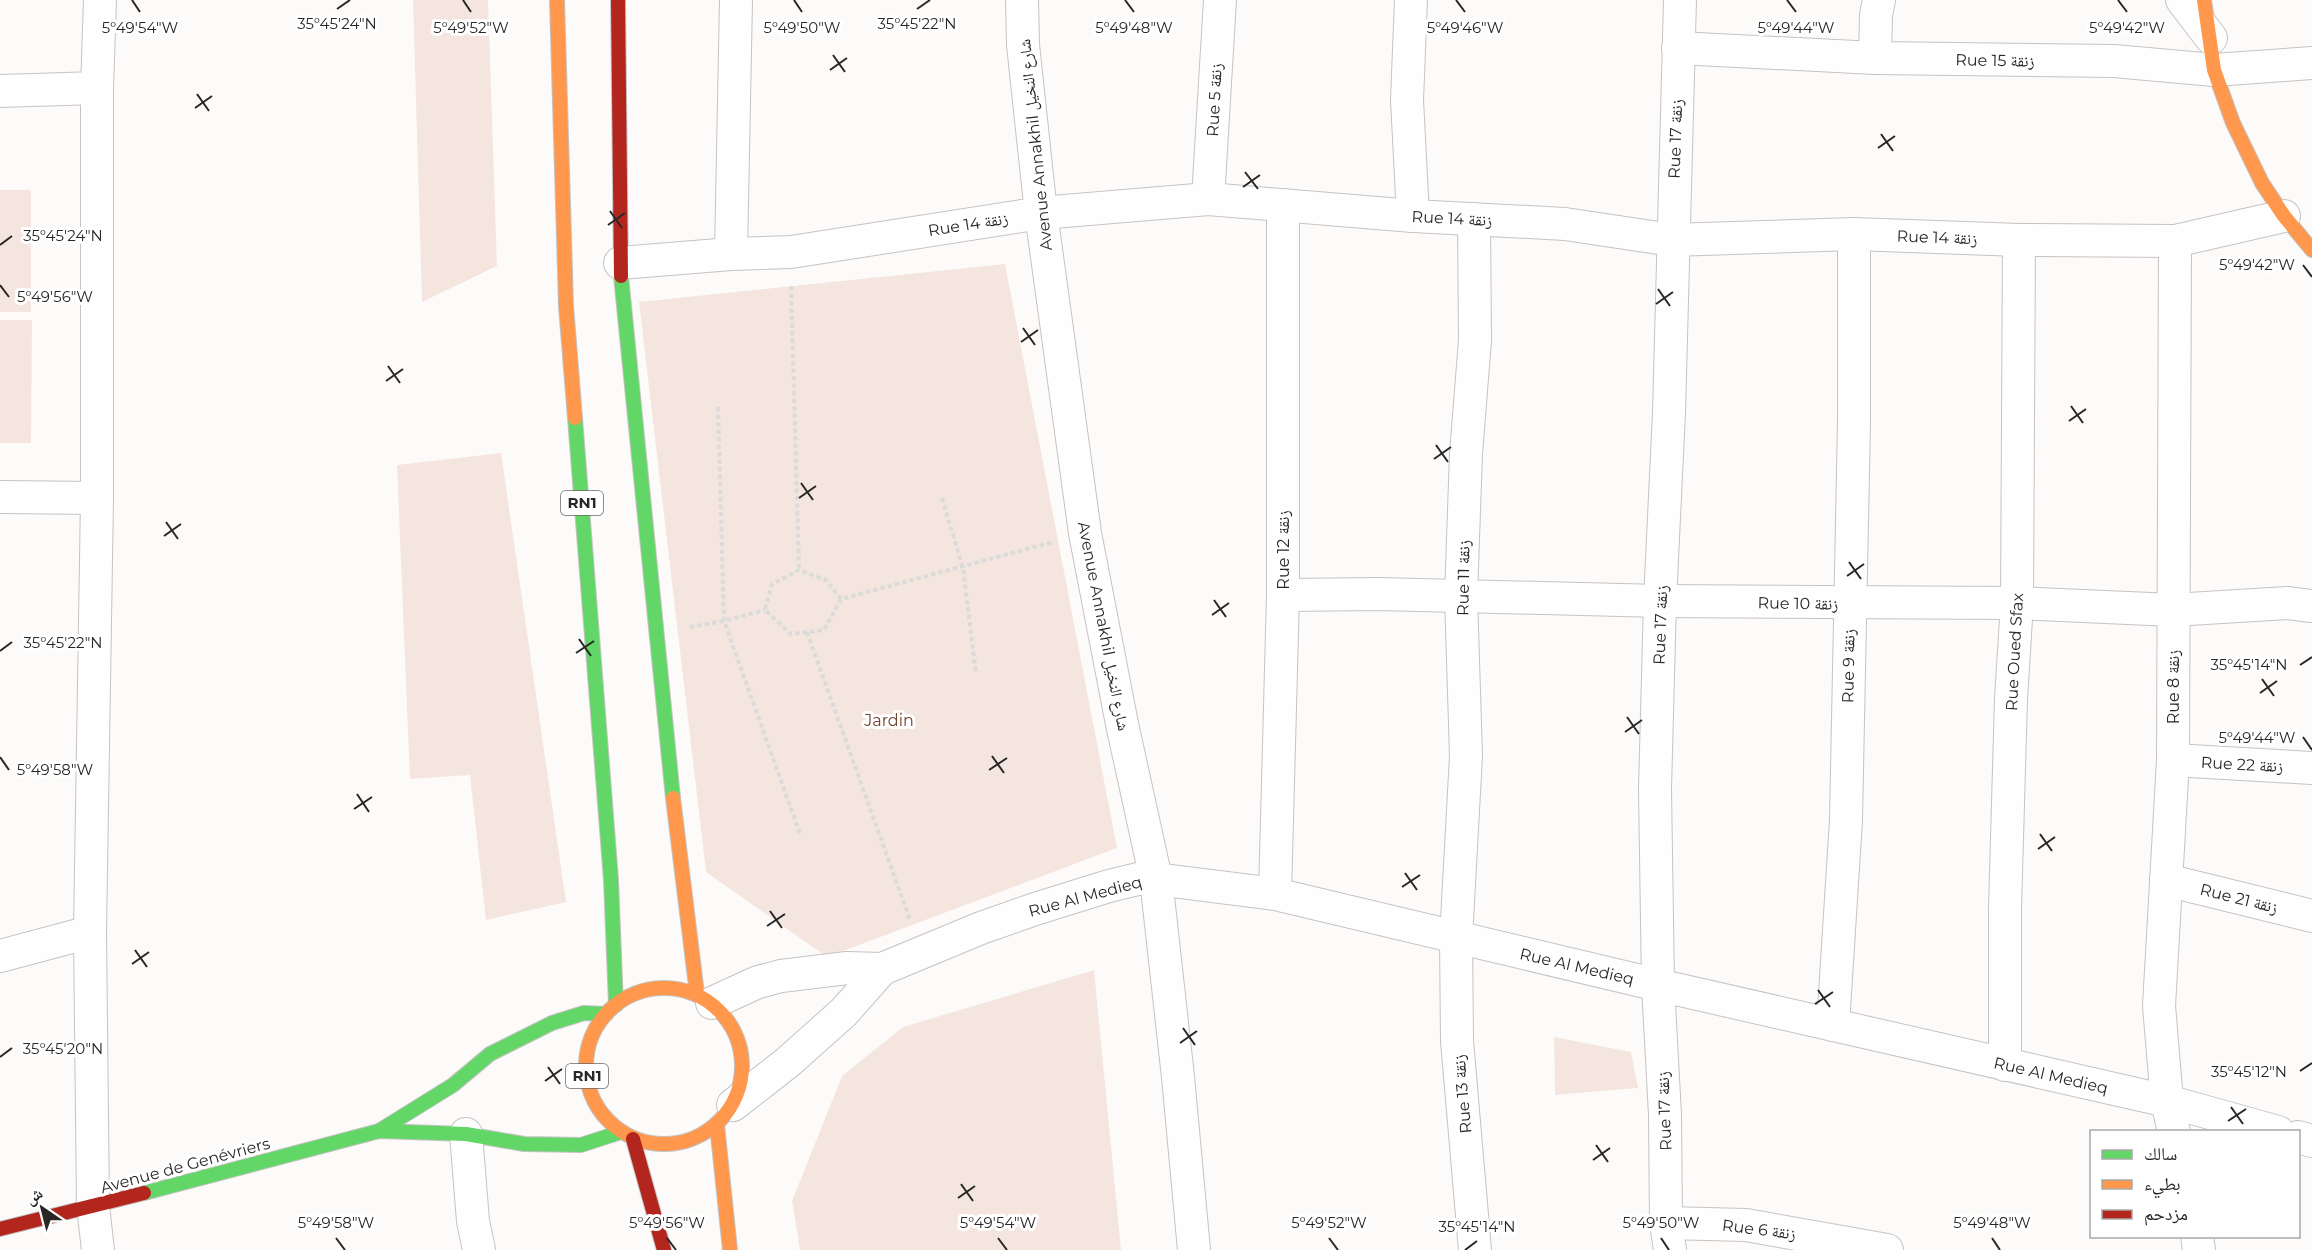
<svg xmlns="http://www.w3.org/2000/svg" width="2312" height="1250" font-family="Montserrat,'Noto Naskh Arabic',sans-serif">
  <style>
    .green { fill: #f4e6de }
    .lines { fill: none; stroke-linecap: round; stroke-linejoin: round }
    .street-casing { stroke: #c5c3c3; stroke-width: 34 }
    .fast-casing { stroke: #c5c3c3; stroke-width: 16 }
    .slow-casing { stroke: #c5c3c3; stroke-width: 16 }
    .jam-casing { stroke: #c5c3c3; stroke-width: 16 }
    .path { stroke: #dbdbda; stroke-width: 4; stroke-dasharray: 4.5 3; stroke-linecap: butt }
    .street { stroke: #fffefe; stroke-width: 32 }
    .fast { stroke: #63d668; stroke-width: 14 }
    .slow { stroke: #ff974d; stroke-width: 14 }
    .jam { stroke: #b3261e; stroke-width: 14 }
    .ticks { fill: none; stroke: #282726; stroke-width: 2 }
    .labels { text-anchor: middle; stroke-width: 6; stroke-linejoin: round; paint-order: stroke }
    .shield { fill: #fff; stroke: #686867; stroke-width: 1.5 }
    .shield-label { font-size: 15px; font-weight: bold; fill: #282726 }
    .street-label { font-size: 16px; fill: #282726; stroke: #fff }
    .park-label { font-size: 16px; fill: #71432a; stroke: #fff }
    .ticks-label { font-size: 15px; text-anchor: middle; fill: #282726; stroke: #fff; stroke-width: 6; stroke-linejoin: round; paint-order: stroke }
  </style>
  <rect width="100%" height="100%" fill="#fdfbf9"/>
  <g class="green">
    <path d="M413,0H488L497,266L422,302Z"/>
    <rect x="0" y="190" width="31" height="122"/>
    <path d="M1005,264L1117,848L827,957L706,872L639,302Z"/>
    <path d="M0,320H32L31,443H0Z"/>
    <path d="M501,453L566,902L486,920L470,775L410,779L397,465Z"/>
    <path d="M1094,970L1121,1250H800L792,1201L842,1076L903,1027Z"/>
    <path d="M1554,1037L1631,1052L1638,1088L1555,1095Z"/>
  </g>
  <g class="lines">
    <g class="street-casing">
      <g id="street">
        <path d="M1022,0L1023,45L1041,213L1085,533L1122,724L1156,879L1178,1077L1194,1250"/>
        <path d="M1411,0L1407,100L1413,216"/>
        <path d="M2182,0L2211,38"/>
        <path d="M1678,48L1875,58L2114,61L2214,70L2312,63"/>
        <path d="M1875,58L1876,15L1879,0"/>
        <path d="M0,91L97,88"/>
        <path d="M1208,199L1220,0"/>
        <path d="M1474,219L1475,340L1466,454L1461,596L1466,756L1456,938L1457,1041L1475,1250"/>
        <path d="M731,254L736,0"/>
        <path d="M620,263L731,254L791,252L1041,213L1208,199L1413,216L1565,224L1672,240L1854,234L2019,240L2175,241L2284,216"/>
        <path d="M0,497L97,498"/>
        <path d="M1283,595L1379,594L1660,601L2017,603L2173,610L2287,603L2312,606"/>
        <path d="M2173,760L2312,768"/>
        <path d="M2166,880L2312,916"/>
        <path d="M1275,894L1283,595V205"/>
        <path d="M0,956L90,932"/>
        <path d="M712,1003L758,982L781,976L847,968L882,969L981,928L1035,909L1109,886L1138,879H1156L1275,894L1658,985L2167,1101L2278,1132"/>
        <path d="M1833,1025L1846,820L1854,422V234"/>
        <path d="M2005,1065V908L2011,699L2017,603L2019,240"/>
        <path d="M733,1105L788,1062L844,1012L882,969"/>
        <path d="M2174,1132L2167,1101L2159,1006L2173,760L2175,241"/>
        <path d="M466,1134L473,1221L479,1250"/>
        <path d="M2298,1137L2312,1141"/>
        <path d="M1666,1223L1746,1225L1887,1250"/>
        <path d="M2197,1236L2199,1250"/>
        <path d="M98,1250L93,1207L90,932L97,498V88L100,0"/>
        <path d="M1670,1250L1666,1223L1665,1115L1658,985L1655,789L1660,601L1669,413L1680,0"/>
      </g>
    </g>
    <g class="fast-casing">
      <g id="fast">
        <path d="M621,276L673,798"/>
        <path d="M575,418L611,880L616,1005"/>
        <path d="M379,1131L453,1085L490,1054L552,1023L584,1013L606,1014"/>
        <path d="M144,1193L379,1131L466,1134L524,1144L581,1145L621,1132"/>
      </g>
    </g>
    <g class="slow-casing">
      <g id="slow">
        <path d="M557,0L566,306L575,418"/>
        <path d="M2204,0L2214,70L2233,123L2262,183L2284,216L2312,250"/>
        <path d="M673,798L697,994"/>
        <circle cx="664" cy="1066" r="78"/>
        <path d="M717,1125L730,1250"/>
      </g>
    </g>
    <g class="jam-casing">
      <g id="jam">
        <path d="M618,0L621,276"/>
        <path d="M633,1139L664,1250"/>
        <path d="M0,1229L144,1193"/>
      </g>
    </g>
    <g class="path">
      <path d="M791,286L799,570"/>
      <path d="M718,407L724,621L800,834"/>
      <path d="M942,498L963,568L976,674"/>
      <path d="M841,599L824,630L791,634L765,610L772,584L799,570L826,580L841,599L1053,542"/>
      <path d="M690,627L724,621L765,610"/>
      <path d="M807,632L910,920"/>
    </g>
    <use href="#street" class="street"/>
    <use href="#fast" class="fast"/>
    <use href="#slow" class="slow"/>
    <use href="#jam" class="jam"/>
  </g>
  <path class="ticks" d="M132,0L140,12M463,0L471,12M794,0L802,12M1125,0L1134,12M1456,0L1465,12M1787,0L1796,12M2118,0L2127,12M337,9L350,0M917,9L930,0M833,55L845,72M830,70L847,58M197,94L209,111M195,108L212,96M1881,134L1893,151M1878,148L1895,136M1245,172L1258,189M1243,187L1260,175M610,211L622,228M608,225L625,213M0,245L12,236M2303,265L2312,277M0,285L9,297M1658,289L1670,306M1656,304L1673,292M1023,328L1035,345M1021,342L1038,330M388,366L400,383M386,381L403,369M2071,406L2083,423M2069,421L2086,409M1436,445L1448,462M1434,459L1451,447M801,483L813,500M799,498L816,486M166,522L178,539M164,536L181,524M1849,562L1861,579M1847,576L1864,564M1214,600L1226,617M1212,615L1229,603M579,639L591,656M0,651L12,642M576,653L594,641M2300,665L2312,657M2262,679L2274,696M2260,693L2277,681M1627,717L1639,734M1625,732L1642,720M2303,737L2312,750M992,756L1004,773M0,757L9,770M989,770L1007,758M357,794L369,812M354,809L372,797M2040,834L2052,851M2038,849L2055,837M1405,873L1417,890M1402,887L1420,875M770,911L782,928M767,926L785,914M135,950L147,967M132,964L149,952M1818,990L1830,1007M1815,1004L1833,992M1183,1028L1195,1045M1180,1043L1197,1031M0,1057L12,1048M548,1067L560,1084M2300,1071L2312,1063M545,1081L562,1069M2231,1107L2243,1124M2228,1121L2246,1109M1596,1145L1608,1162M1593,1160L1610,1148M961,1184L973,1201M958,1198L975,1186M336,1238L345,1250M667,1238L676,1250M998,1238L1007,1250M1329,1238L1338,1250M1661,1238L1669,1250M1992,1238L2000,1250M1465,1250L1477,1241"/>
  <g class="labels">
    <g class="shield">
      <rect x="561" y="491" width="42" height="24" rx="4.5"/>
      <rect x="566" y="1064" width="42" height="24" rx="4.5"/>
    </g>
    <g class="shield-label">
      <text x="582" y="508">RN1</text>
      <text x="587" y="1081">RN1</text>
    </g>
    <g class="street-label">
      <text transform="translate(1995 60) rotate(1)" y="6">Rue 15 زنقة</text>
      <text transform="translate(1214 100) rotate(-87)" y="6">Rue 5 زنقة</text>
      <text transform="translate(1675 139) rotate(-88)" y="6">Rue 17 زنقة</text>
      <text transform="translate(1035 145) rotate(-96)" y="6">Avenue Annakhil شارع النخيل</text>
      <text transform="translate(1452 218) rotate(3)" y="6">Rue 14 زنقة</text>
      <text transform="translate(968 224) rotate(-9)" y="6">Rue 14 زنقة</text>
      <text transform="translate(1937 237) rotate(2)" y="6">Rue 14 زنقة</text>
      <text transform="translate(1283 550) rotate(-90)" y="6">Rue 12 زنقة</text>
      <text transform="translate(1463 578) rotate(-89)" y="6">Rue 11 زنقة</text>
      <text transform="translate(1798 603) rotate(1)" y="6">Rue 10 زنقة</text>
      <text transform="translate(1660 625) rotate(-88)" y="6">Rue 17 زنقة</text>
      <text transform="translate(1104 626) rotate(79)" y="6">Avenue Annakhil شارع النخيل</text>
      <text transform="translate(2014 652) rotate(-87)" y="6">Rue Oued Sfax</text>
      <text transform="translate(1848 666) rotate(-89)" y="6">Rue 9 زنقة</text>
      <text transform="translate(2173 687) rotate(-90)" y="6">Rue 8 زنقة</text>
      <text transform="translate(2242 764) rotate(3)" y="6">Rue 22 زنقة</text>
      <text transform="translate(1085 896) rotate(-15)" y="6">Rue Al Medieq</text>
      <text transform="translate(2239 898) rotate(14)" y="6">Rue 21 زنقة</text>
      <text transform="translate(1577 966) rotate(13)" y="6">Rue Al Medieq</text>
      <text transform="translate(2051 1075) rotate(13)" y="6">Rue Al Medieq</text>
      <text transform="translate(1462 1094) rotate(-95)" y="6">Rue 13 زنقة</text>
      <text transform="translate(1664 1111) rotate(-92)" y="6">Rue 17 زنقة</text>
      <text transform="translate(185 1165) rotate(-15)" y="6">Avenue de Genévriers</text>
      <text transform="translate(1759 1229) rotate(7)" y="6">Rue 6 زنقة</text>
    </g>
    <g class="park-label">
      <text x="889" y="726">Jardin</text>
    </g>
  </g>
  <g class="ticks-label">
    <text x="337" y="29">35°45'24"N</text>
    <text x="917" y="29">35°45'22"N</text>
    <text x="140" y="33">5°49'54"W</text>
    <text x="471" y="33">5°49'52"W</text>
    <text x="802" y="33">5°49'50"W</text>
    <text x="1134" y="33">5°49'48"W</text>
    <text x="1465" y="33">5°49'46"W</text>
    <text x="1796" y="33">5°49'44"W</text>
    <text x="2127" y="33">5°49'42"W</text>
    <text x="63" y="241">35°45'24"N</text>
    <text x="2257" y="270">5°49'42"W</text>
    <text x="55" y="302">5°49'56"W</text>
    <text x="63" y="648">35°45'22"N</text>
    <text x="2249" y="670">35°45'14"N</text>
    <text x="2257" y="743">5°49'44"W</text>
    <text x="55" y="775">5°49'58"W</text>
    <text x="63" y="1054">35°45'20"N</text>
    <text x="2249" y="1077">35°45'12"N</text>
    <text x="336" y="1228">5°49'58"W</text>
    <text x="667" y="1228">5°49'56"W</text>
    <text x="998" y="1228">5°49'54"W</text>
    <text x="1329" y="1228">5°49'52"W</text>
    <text x="1661" y="1228">5°49'50"W</text>
    <text x="1992" y="1228">5°49'48"W</text>
    <text x="1477" y="1232">35°45'14"N</text>
  </g>
  <rect x="2090" y="1130" width="210" height="108" fill="#ffffff" stroke="#a9a9a8" stroke-width="1.5"/>
  <rect x="2102" y="1150" width="30" height="9" fill="#63d668" stroke="#a9a9a8" stroke-width="1.5"/>
  <text x="2144" y="1160" font-size="18" fill="#282726">سالك</text>
  <rect x="2102" y="1180" width="30" height="9" fill="#ff974d" stroke="#a9a9a8" stroke-width="1.5"/>
  <text x="2144" y="1190" font-size="18" fill="#282726">بطيء</text>
  <rect x="2102" y="1210" width="30" height="9" fill="#b3261e" stroke="#a9a9a8" stroke-width="1.5"/>
  <text x="2144" y="1220" font-size="18" fill="#282726">مزدحم</text>
  <g transform="translate(42 1208) rotate(325)" stroke="#ffffff" stroke-width="4.5" paint-order="stroke">
  <path d="M0-4.5L10 22L0 15L-10 22Z" fill="#282726"/>
  <text y="-9" font-size="16" font-weight="bold" text-anchor="middle" fill="#282726">ش</text>
  </g>
</svg>
